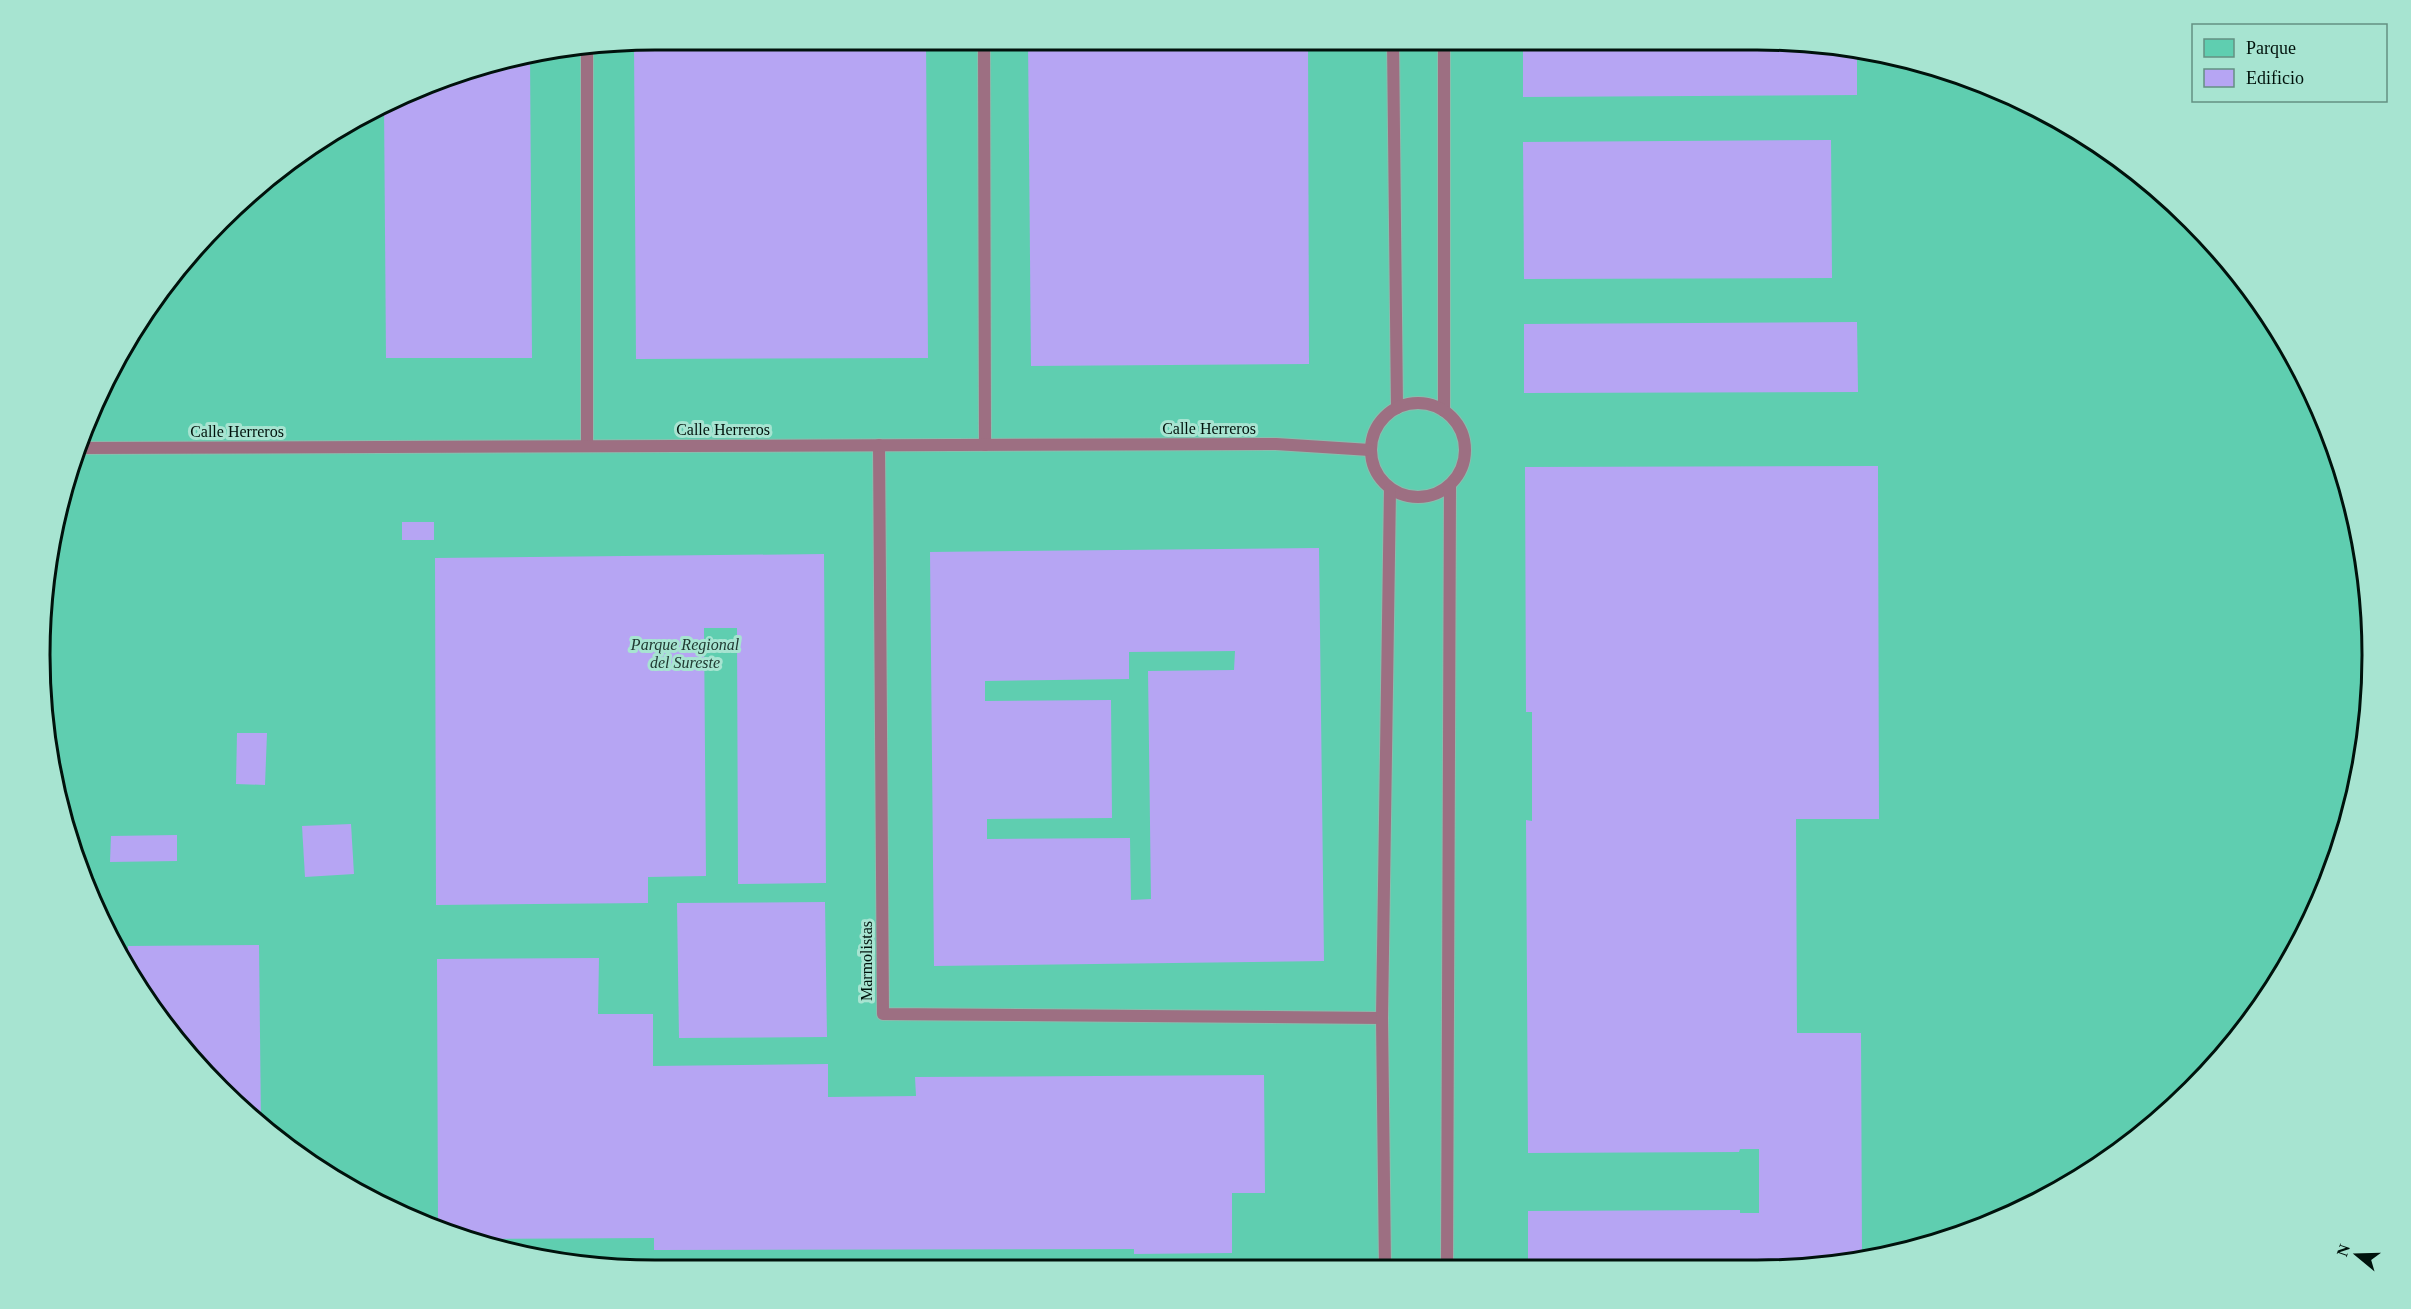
<svg xmlns="http://www.w3.org/2000/svg" width="2411" height="1309" font-family="Georgia,serif">
  <style>
    .green { fill: #5fceb0 }
    .building { fill: #b6a5f3; fill-rule: evenodd }
    .lines { fill: none; stroke-linecap: round; stroke-linejoin: round }
    .service-casing { stroke: #89beae; stroke-width: 14 }
    .service { stroke: #9d6f82; stroke-width: 12 }
    .labels { text-anchor: middle; stroke-width: 6; stroke-linejoin: round; paint-order: stroke }
    .street-label { font-size: 16px; fill: #00120c; stroke: #a7e4d1 }
    .park-label { font-size: 16px; font-style: italic; fill: #203931; stroke: #a7e4d1 }
    .rim { fill: none; stroke: #00120c; stroke-width: 3 }
  </style>
  <rect width="100%" height="100%" fill="#a7e4d1"/>
  <path class="green" d="M654,39L1796,40L1916,60L2064,121L2162,192L2245,280L2308,382L2351,495L2371,614L2367,734L2339,852L2290,962L2219,1061L2098,1166L1955,1237L1836,1265L615,1269L495,1249L347,1188L280,1143L192,1061L143,996L86,890L60,813L40,695V614L60,496L86,419L143,313L192,248L280,166L347,121L456,72L535,51Z"/>
  <g class="building">
    <path d="M654,39H926L928,358L636,359L634,41Z"/>
    <path d="M1028,39L1308,40L1309,364L1031,366Z"/>
    <path d="M1523,40H1796L1857,50V95L1523,97Z"/>
    <path d="M530,52L532,358H386L384,104L456,72Z"/>
    <path d="M1831,140L1832,278L1524,279L1523,142Z"/>
    <path d="M1857,322L1858,392L1524,393V324Z"/>
    <path d="M1878,466L1879,819H1796L1797,1033H1861L1862,1259L1836,1265L1528,1266V1211L1740,1210V1213H1759V1149H1740L1739,1152L1528,1153L1526,820L1532,821V712H1526L1525,467Z"/>
    <rect x="402" y="522" width="32" height="18"/>
    <path d="M1319,548L1324,961L934,966L930,552ZM1235,651L1234,670L1148,671L1151,899L1131,900L1130,838L987,839V819L1112,818L1111,700L985,701V681L1129,679V652Z"/>
    <path d="M824,554L826,883L738,884L737,628H704L706,876L648,877V903L436,905L435,558Z"/>
    <path d="M237,733H267L265,785L236,784Z"/>
    <path d="M351,824L354,874L305,877L302,826Z"/>
    <path d="M177,835V861L110,862L111,836Z"/>
    <path d="M825,902L827,1037L679,1038L677,903Z"/>
    <path d="M259,945L261,1125L192,1061L143,996L128,969V946Z"/>
    <path d="M599,958L598,1014H653V1066L828,1064V1097L916,1096L915,1077L1264,1075L1265,1193H1232V1253L1134,1254V1249L654,1250V1238L471,1239L438,1225L437,959Z"/>
  </g>
  <g class="lines">
    <g class="service-casing">
      <g id="service">
        <path d="M984,39L985,445"/>
        <path d="M1393,40L1397,408"/>
        <path d="M1444,40V411"/>
        <circle cx="1418" cy="450" r="47"/>
        <path d="M879,445L883,1014L1382,1018"/>
        <path d="M587,446V46"/>
        <path d="M76,448L1276,444L1370,450"/>
        <path d="M1385,1266L1382,1018L1390,489"/>
        <path d="M1447,1266L1450,485"/>
      </g>
    </g>
    <use href="#service" class="service"/>
  </g>
  <g class="labels">
    <g class="street-label">
      <text x="1209" y="434">Calle Herreros</text>
      <text x="723" y="435">Calle Herreros</text>
      <text x="237" y="437">Calle Herreros</text>
      <text transform="translate(866 961) rotate(-90)" y="6">Marmolistas</text>
    </g>
    <g class="park-label">
      <text x="685" y="650">Parque Regional<tspan x="685" dy="18">del Sureste</tspan></text>
    </g>
  </g>
  <path d="M0 0H2411V1309H0ZM655 50H1757A605 605 0 0 1 2362 655V655A605 605 0 0 1 1757 1260H655A605 605 0 0 1 50 655V655A605 605 0 0 1 655 50Z" fill="#a7e4d1" fill-rule="evenodd"/>
  <path class="rim" d="M655 50H1757A605 605 0 0 1 2362 655V655A605 605 0 0 1 1757 1260H655A605 605 0 0 1 50 655V655A605 605 0 0 1 655 50Z"/>
  <rect x="2192" y="24" width="195" height="78" fill="#a7e4d1" stroke="#649082" stroke-width="1.5"/>
  <rect x="2204" y="39" width="30" height="18" fill="#5fceb0" stroke="#649082" stroke-width="1.5"/>
  <text x="2246" y="54" font-size="18" fill="#00120c">Parque</text>
  <rect x="2204" y="69" width="30" height="18" fill="#b6a5f3" stroke="#649082" stroke-width="1.5"/>
  <text x="2246" y="84" font-size="18" fill="#00120c">Edificio</text>
  <g transform="translate(2357 1255) rotate(289)" stroke="#a7e4d1" stroke-width="4.5" paint-order="stroke">
  <path d="M0-4.5L10 22L0 15L-10 22Z" fill="#00120c"/>
  <text y="-9" font-size="16" font-weight="bold" text-anchor="middle" fill="#00120c">N</text>
  </g>
</svg>
